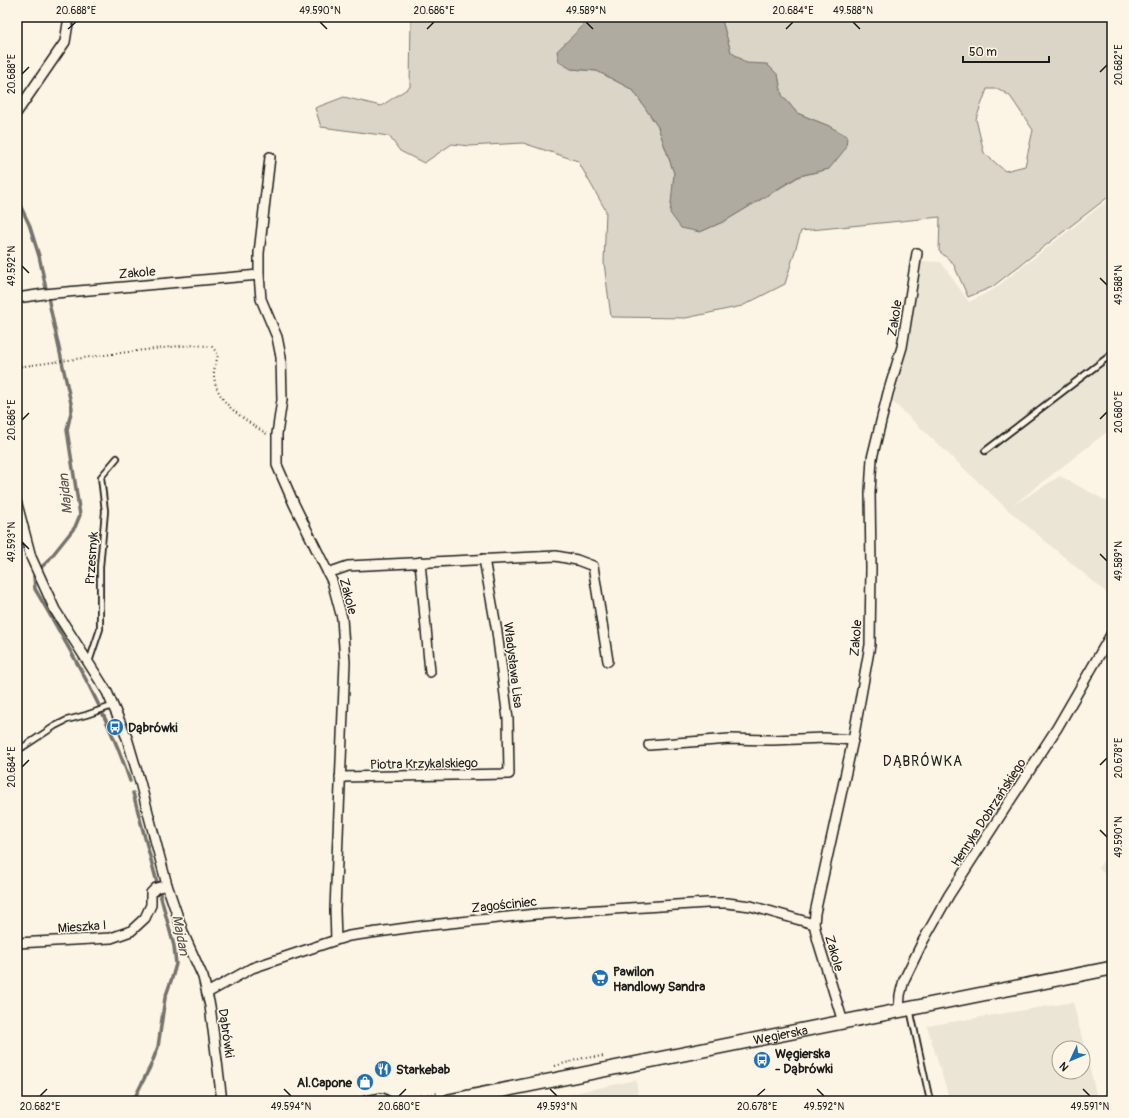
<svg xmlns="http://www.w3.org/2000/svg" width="1129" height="1118" font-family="Pangolin,sans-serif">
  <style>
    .built { fill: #ebe5d6; fill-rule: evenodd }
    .green { fill: #dbd5c8; stroke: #7c7872; fill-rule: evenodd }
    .water { fill: #b0aba1; stroke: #75726c }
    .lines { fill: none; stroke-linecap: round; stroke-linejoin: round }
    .stream { stroke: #75726c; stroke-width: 3.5 }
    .lane-casing { stroke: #1c1c1c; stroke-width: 8 }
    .street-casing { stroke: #1c1c1c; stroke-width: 12 }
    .secondary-casing { stroke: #1c1c1c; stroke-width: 16 }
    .path { stroke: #1c1c1c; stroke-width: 2; stroke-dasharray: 1 3; stroke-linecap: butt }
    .lane { stroke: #fcf5e5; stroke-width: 4.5 }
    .street { stroke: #fcf5e5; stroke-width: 9 }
    .secondary { stroke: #fcf5e5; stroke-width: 13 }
    .ticks { fill: none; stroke: #1c1c1c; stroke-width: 1.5 }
    .labels { text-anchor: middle; stroke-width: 3; stroke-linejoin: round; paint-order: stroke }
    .street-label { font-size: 13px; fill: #1c1c1c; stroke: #fcf5e5 }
    .poi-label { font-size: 13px; font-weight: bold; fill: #1c1c1c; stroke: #fcf5e5; text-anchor: start }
    .water-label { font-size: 14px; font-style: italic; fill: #575551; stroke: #fcf5e5 }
    .neighbourhood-label { font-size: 14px; letter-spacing: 1px; fill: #1c1c1c; stroke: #fcf5e5 }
    .neatline { fill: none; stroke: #1c1c1c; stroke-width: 1.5 }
    .ticks-label { font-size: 10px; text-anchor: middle; fill: #1c1c1c }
  </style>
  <rect width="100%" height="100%" fill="#fcf5e5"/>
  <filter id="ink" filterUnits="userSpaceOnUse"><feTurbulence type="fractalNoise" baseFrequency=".025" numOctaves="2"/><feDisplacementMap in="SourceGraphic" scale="8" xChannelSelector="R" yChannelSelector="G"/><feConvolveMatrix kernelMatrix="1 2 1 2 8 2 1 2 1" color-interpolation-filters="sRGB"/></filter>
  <g filter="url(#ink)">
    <g class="built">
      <path d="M1112,197V428L1012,506L1060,476L1112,504V587L1108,594L1007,509L893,402L921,261L941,262L969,302L994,289Z"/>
      <path d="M1112,849V879L1098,868Z"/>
      <path d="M1073,1002L1098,1101H950L927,1026ZM1059,1048H1083V1072H1059Z"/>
      <path d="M636,1080L639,1101H536Z"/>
    </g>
    <path class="green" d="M411,17H590L571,69L597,71L633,90L658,127L674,173L671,213L700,232L725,221L800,176L829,169V126L797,113L782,95L778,75L746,63L731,52L721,17H1112V194L992,287L968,297L953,263L939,251L940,217L801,231L785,284L742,306L686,318L611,317L604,263L606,211L578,161L523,143L469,146L452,144L424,163L400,151L389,136L321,127L315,108L344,97L381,106L410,87ZM987,89H999L1010,96L1033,130L1025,166L1005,171L984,153L976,119Z"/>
    <path class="water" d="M590,17H721L731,52L746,63L767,64L778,75L782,95L797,113L829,126L847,136L846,148L829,169L799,176L725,221L700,232L681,228L670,213L674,173L658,127L633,90L597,71L571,69L559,62L557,51L588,21Z"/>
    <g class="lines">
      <g class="stream">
        <path d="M17,199L29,224L39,256L72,408L67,430L80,515L75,527L47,562L37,571L34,576L35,589C71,651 107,712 130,781"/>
        <path d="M133,1101L151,1065L158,1047L165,998L172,978L176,964L174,946L133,793"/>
      </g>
      <g class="lane-casing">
        <g id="lane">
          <path d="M985,451L1112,354"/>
          <path d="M89,662L100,629V567L105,511L101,477L117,458"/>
          <path d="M17,751L55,726L67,720L86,715L112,706"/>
          <path d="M910,1009L930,1101"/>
        </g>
      </g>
      <g class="street-casing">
        <g id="street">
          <path d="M17,112L65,42L69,17"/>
          <path d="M270,157L259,253V275L261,299L277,337L281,357L282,400L277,434V465L294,504L332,581L342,618L345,662L335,910L336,940"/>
          <path d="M17,298L44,294L259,275"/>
          <path d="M17,504L31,557L55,610L107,692L127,738L140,782L167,885L184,935L203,977L210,1006L222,1101"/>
          <path d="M420,562L430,672"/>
          <path d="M328,573L348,566L556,556L577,560L593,566L608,661"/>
          <path d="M649,745L730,739L772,740L825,738L853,740"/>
          <path d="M340,777L509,774L508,719L497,632L484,559"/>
          <path d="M17,943L111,938L131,931L145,918L151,905V893L156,888L167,885"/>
          <path d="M207,993L252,968L336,940L349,936L421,926L536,914L707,903H727L751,906L814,924"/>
          <path d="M899,1011L900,995L904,980L923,941L949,895L1057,728L1112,633"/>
          <path d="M843,1022L818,941L814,924L815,913L853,740L870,645L871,567L870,492L872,458L888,393L902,347L917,253"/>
          <path d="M366,1101L382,1098L387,1101"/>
        </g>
      </g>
      <g class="secondary-casing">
        <g id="secondary">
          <path id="s1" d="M449,1101L1112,968"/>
        </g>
      </g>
      <g class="path">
        <path d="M17,367C63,361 108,354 154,349C173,347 193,343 212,347L218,354C217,361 213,370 214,376C217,405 246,420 268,435"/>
        <path d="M17,488L19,494"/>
        <path d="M555,1066L583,1058L605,1056"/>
        <path d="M396,1099L439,1093"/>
      </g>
      <use href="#lane" class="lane"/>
      <use href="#street" class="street"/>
      <use href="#secondary" class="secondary"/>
    </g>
  </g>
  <path class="ticks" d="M320,22L327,29M586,22L593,29M853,22L860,29M68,29L76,22M427,29L434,22M786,29L793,22M1100,72L1107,65M22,74L29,67M22,266L29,273M1100,278L1107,285M1100,419L1107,412M22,420L29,413M22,542L29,549M1100,554L1107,561M1100,765L1107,758M22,767L29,760M1100,830L1107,837M284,1089L291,1096M550,1089L557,1096M817,1089L824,1096M1083,1089L1090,1096M40,1096L47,1089M399,1096L406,1089M757,1096L765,1089"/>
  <defs>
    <g id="bus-disc" transform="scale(0.9)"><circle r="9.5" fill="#1f6fb2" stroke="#fcf5e5"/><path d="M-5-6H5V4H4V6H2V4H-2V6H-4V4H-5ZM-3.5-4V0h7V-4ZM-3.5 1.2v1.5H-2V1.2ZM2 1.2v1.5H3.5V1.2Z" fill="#fff"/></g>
    <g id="supermarket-disc" transform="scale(0.9)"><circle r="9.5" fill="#1f6fb2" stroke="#fcf5e5"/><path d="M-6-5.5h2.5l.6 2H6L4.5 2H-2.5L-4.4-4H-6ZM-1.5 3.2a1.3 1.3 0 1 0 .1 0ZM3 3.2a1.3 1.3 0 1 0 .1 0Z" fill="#fff"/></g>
    <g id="restaurant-disc" transform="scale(0.9)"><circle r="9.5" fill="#1f6fb2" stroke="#fcf5e5"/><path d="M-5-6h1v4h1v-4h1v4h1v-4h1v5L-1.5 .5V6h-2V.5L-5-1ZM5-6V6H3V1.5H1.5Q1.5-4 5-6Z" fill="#fff"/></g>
    <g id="shop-disc" transform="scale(0.9)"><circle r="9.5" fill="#1f6fb2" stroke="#fcf5e5"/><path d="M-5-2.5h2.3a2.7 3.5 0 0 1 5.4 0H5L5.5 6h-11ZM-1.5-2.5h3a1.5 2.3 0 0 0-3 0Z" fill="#fff"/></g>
  </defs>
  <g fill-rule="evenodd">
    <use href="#bus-disc" x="115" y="727"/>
    <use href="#supermarket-disc" x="600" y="978"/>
    <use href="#bus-disc" x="762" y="1060"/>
    <use href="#restaurant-disc" x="383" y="1069"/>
    <use href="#shop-disc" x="365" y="1082"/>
  </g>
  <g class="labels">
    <g class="street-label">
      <text transform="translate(137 272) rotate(-5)" y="5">Zakole</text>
      <text transform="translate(894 318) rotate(-81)" y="5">Zakole</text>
      <text transform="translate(91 558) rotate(-86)" y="5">Przesmyk</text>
      <text transform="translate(349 596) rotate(75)" y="5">Zakole</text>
      <text transform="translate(855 638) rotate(-85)" y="5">Zakole</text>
      <text transform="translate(514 665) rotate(83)" y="5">Władysława Lisa</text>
      <text transform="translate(424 763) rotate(-1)" y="5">Piotra Krzykalskiego</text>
      <text transform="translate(988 812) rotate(-57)" y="5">Henryka Dobrzańskiego</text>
      <text transform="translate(504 904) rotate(-6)" y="5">Zagościniec</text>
      <text transform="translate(82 926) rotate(-4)" y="5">Mieszka I</text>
      <text transform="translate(835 953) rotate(74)" y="5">Zakole</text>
      <text transform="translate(227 1033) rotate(82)" y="5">Dąbrówki</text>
      <text dy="5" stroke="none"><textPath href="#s1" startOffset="338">Węgierska</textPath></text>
    </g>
    <g class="poi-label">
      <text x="128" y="732">Dąbrówki</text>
      <text x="613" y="976">Pawilon<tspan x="613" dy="15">Handlowy Sandra</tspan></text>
      <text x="775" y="1058">Węgierska<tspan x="775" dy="15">- Dąbrówki</tspan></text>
      <text x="396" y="1074">Starkebab</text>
      <text x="352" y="1087" text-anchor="end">Al.Capone</text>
    </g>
    <g class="water-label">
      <text transform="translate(65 494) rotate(-96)" y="5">Majdan</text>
      <text transform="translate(181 935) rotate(79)" y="5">Majdan</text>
    </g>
    <g class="neighbourhood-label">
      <text x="923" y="766">DĄBRÓWKA</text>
    </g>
  </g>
  <rect width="1129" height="1118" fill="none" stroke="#fcf5e5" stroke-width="44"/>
  <g transform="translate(1071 1060) rotate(226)"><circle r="19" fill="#fcf5e5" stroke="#a29e95"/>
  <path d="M0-3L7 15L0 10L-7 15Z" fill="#1f6fb2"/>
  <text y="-6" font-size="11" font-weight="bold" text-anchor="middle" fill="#1c1c1c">N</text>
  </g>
  <path d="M963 56v6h86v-6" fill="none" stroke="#1c1c1c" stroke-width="2"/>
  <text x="969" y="56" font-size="12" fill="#1c1c1c" stroke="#fcf5e5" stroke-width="3" paint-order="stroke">50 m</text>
  <rect x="22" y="22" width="1085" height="1074" class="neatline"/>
  <g class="ticks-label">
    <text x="76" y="14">20.688°E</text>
    <text x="320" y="14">49.590°N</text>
    <text x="434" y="14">20.686°E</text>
    <text x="586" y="14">49.589°N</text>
    <text x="793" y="14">20.684°E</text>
    <text x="853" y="14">49.588°N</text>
    <text transform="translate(1118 65) rotate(-90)" y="4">20.682°E</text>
    <text transform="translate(11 74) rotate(-90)" y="4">20.688°E</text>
    <text transform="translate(11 266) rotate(-90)" y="4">49.592°N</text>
    <text transform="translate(1118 285) rotate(-90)" y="4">49.588°N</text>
    <text transform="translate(1118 412) rotate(-90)" y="4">20.680°E</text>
    <text transform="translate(11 420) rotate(-90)" y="4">20.686°E</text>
    <text transform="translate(11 542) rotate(-90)" y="4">49.593°N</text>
    <text transform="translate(1118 561) rotate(-90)" y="4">49.589°N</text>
    <text transform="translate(1118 758) rotate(-90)" y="4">20.678°E</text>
    <text transform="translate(11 767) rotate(-90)" y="4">20.684°E</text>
    <text transform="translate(1118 837) rotate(-90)" y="4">49.590°N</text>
    <text x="40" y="1110">20.682°E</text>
    <text x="291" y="1110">49.594°N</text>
    <text x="399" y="1110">20.680°E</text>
    <text x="557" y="1110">49.593°N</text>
    <text x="757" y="1110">20.678°E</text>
    <text x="824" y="1110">49.592°N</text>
    <text x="1090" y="1110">49.591°N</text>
  </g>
</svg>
